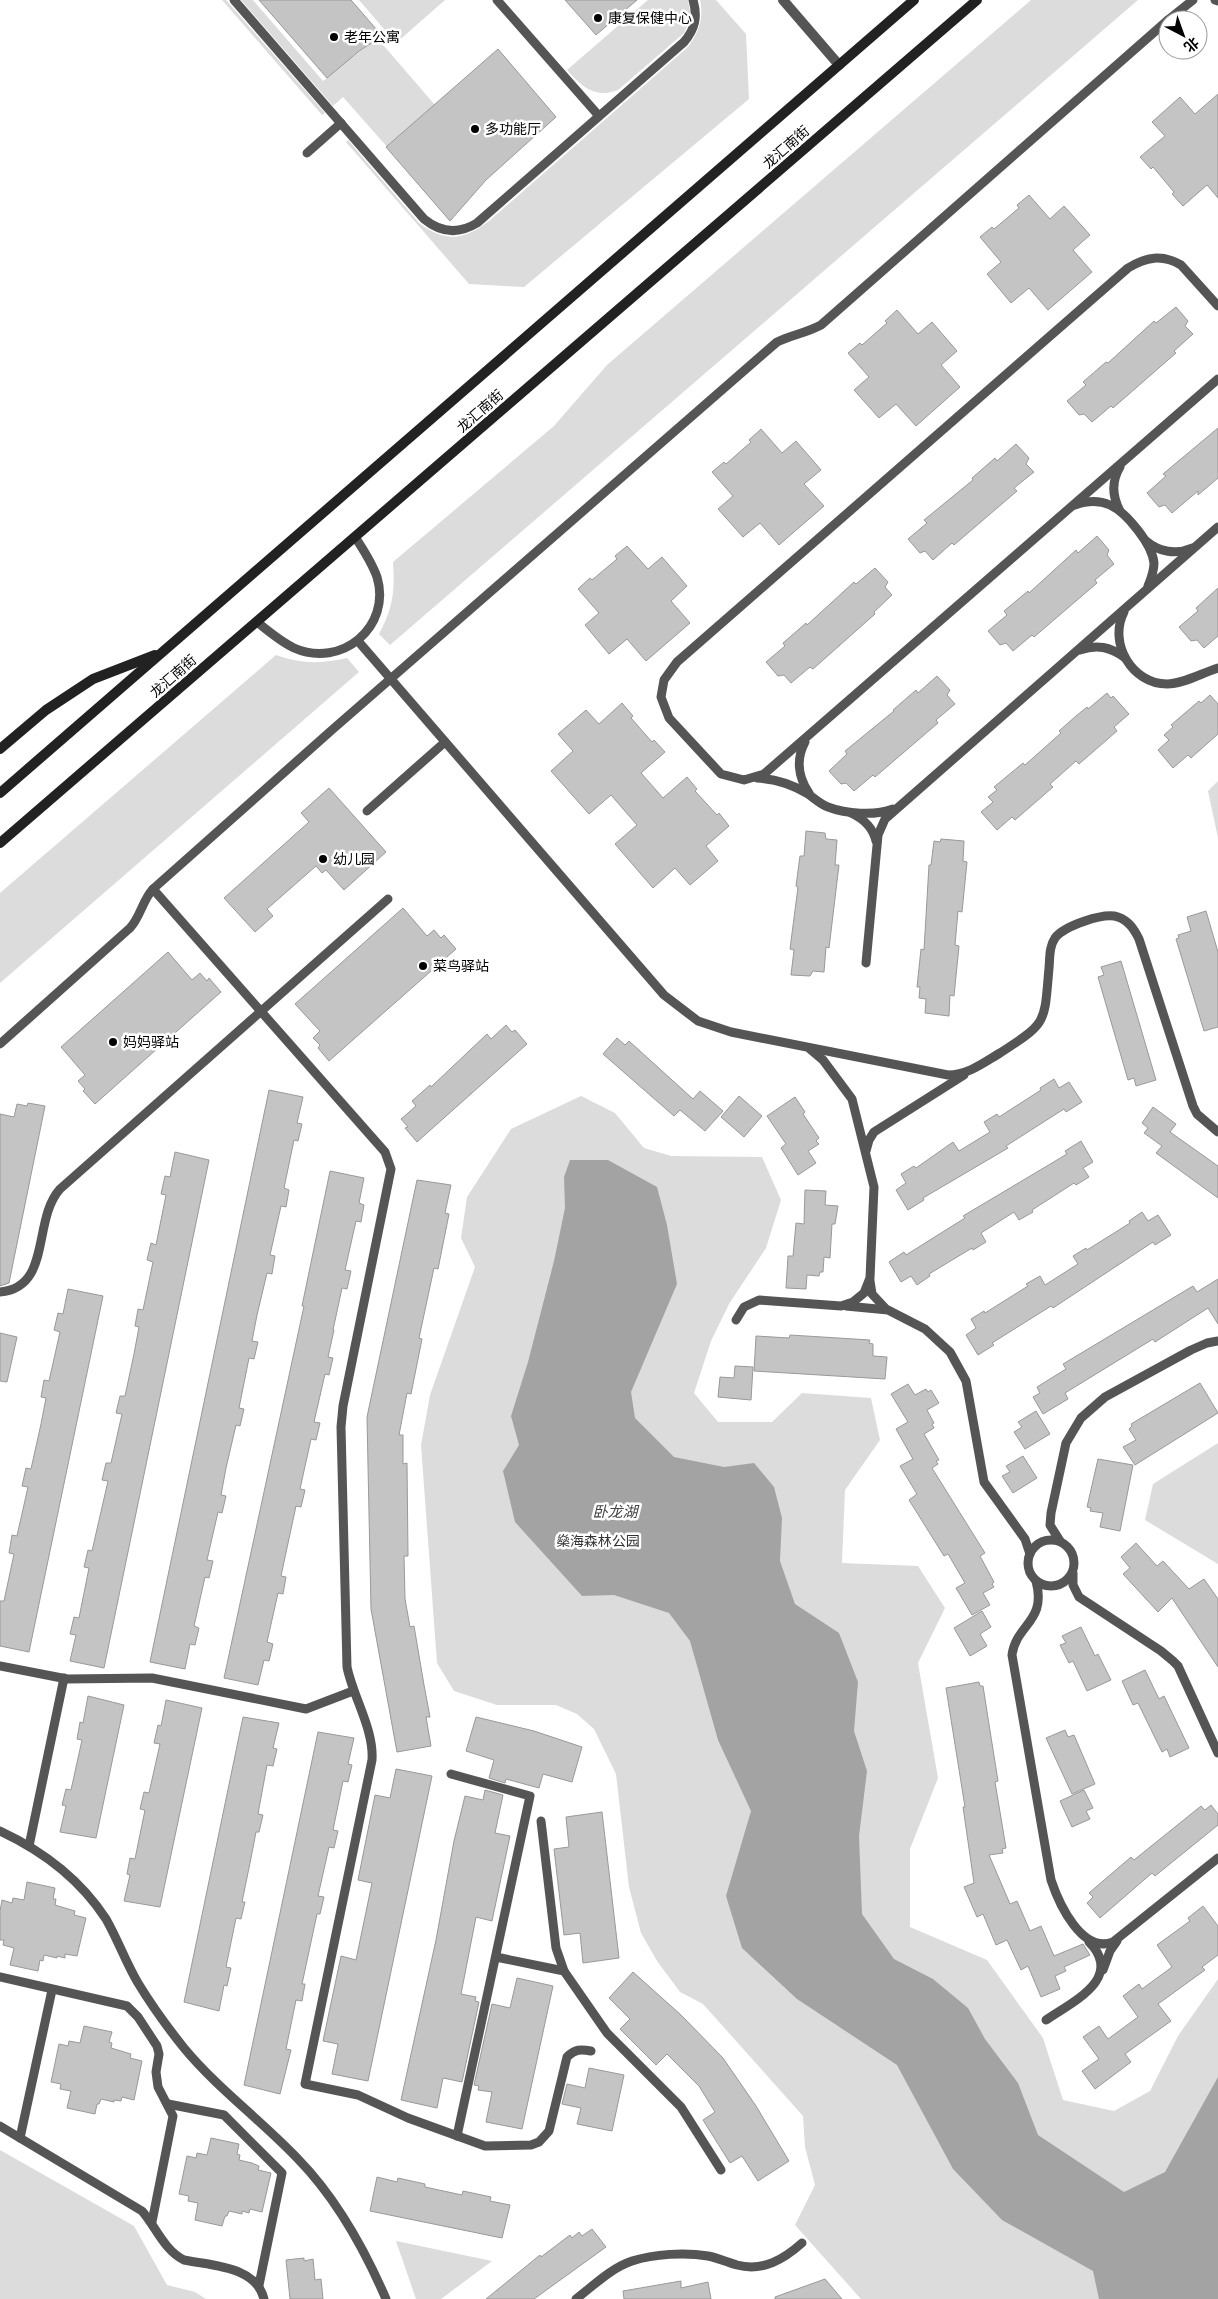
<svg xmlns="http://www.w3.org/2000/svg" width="1218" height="2299" font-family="Raleway,'Noto Sans SC',sans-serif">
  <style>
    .green { fill: #dcdcdc }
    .water { fill: #a3a3a3 }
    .building { fill: #c4c4c4; stroke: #999 }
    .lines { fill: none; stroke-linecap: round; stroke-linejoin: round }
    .service { stroke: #555; stroke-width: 9 }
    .minor { stroke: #555; stroke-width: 10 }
    .secondary { stroke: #222; stroke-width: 10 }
    .poi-dot { fill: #000; stroke: #fff; stroke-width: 2 }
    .labels { text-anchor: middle; stroke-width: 5; stroke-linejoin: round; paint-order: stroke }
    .poi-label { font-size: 14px; fill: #000; stroke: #fff; text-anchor: start }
    .street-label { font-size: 14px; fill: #000; stroke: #fff }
    .park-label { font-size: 14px; fill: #333; stroke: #fff }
    .water-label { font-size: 15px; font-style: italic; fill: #444; stroke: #fff }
  </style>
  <rect width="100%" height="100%" fill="#fff"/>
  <g class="green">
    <path d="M222,0H226L325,113L322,115Z"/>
    <path d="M241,0H253L323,81L327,78L324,75L325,76L378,39L435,105L390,144L389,149L343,97L333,106Z"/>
    <path d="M359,0H445L396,43Z"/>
    <path d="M648,0H688L691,18L684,33L618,90C595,99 582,87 567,70Z"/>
    <path d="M700,0H716L746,34L749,99L524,287L469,284L346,142L348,140L419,223C445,243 464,240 489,221L688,47C699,32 704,18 700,0Z"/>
    <path d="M1031,0H1138L390,645L379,634C393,608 395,592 393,562L554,426L607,365Z"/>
    <path d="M276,655C303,664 319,664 347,658L359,672L0,983V893Z"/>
    <path d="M1218,781V838L1208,791Z"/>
    <path d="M581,1096L615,1113L644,1148L671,1156L762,1157L781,1200L766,1248L729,1304L711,1341L694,1393L718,1422H772L802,1393L871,1398L880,1440L845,1490L842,1563L918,1566L945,1608L918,1663L938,1778L910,1849V1927L987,1960L1043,2038L1063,2100L1114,2111L1150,2091L1178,2036L1218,1979V2299H861L795,2225L815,2185L805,2147L803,2116L703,2004L680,1992L657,1961L641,1933L629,1887L616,1774L594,1729L577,1714L556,1705H497L454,1691L437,1663L421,1445L430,1395L475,1267L461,1238L467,1197L511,1129Z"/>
    <path d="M1218,1443V1564L1145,1520L1153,1484Z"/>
    <path d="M0,2150L134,2226L167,2285L195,2292L206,2299H0Z"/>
    <path d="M396,2241L492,2261L441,2299H416Z"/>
  </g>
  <path class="water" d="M570,1160H608L657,1187L667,1225L677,1284L631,1392L635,1418L674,1457L724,1467L754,1463L774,1487L782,1518L780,1561L795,1604L839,1633L858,1682L854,1731L867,1771L859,1836L862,1914L894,1959L933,1979L968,2008L985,2039L1018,2083L1038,2135L1124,2192L1165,2172L1218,2077V2299H1099L1093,2271L1002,2220L953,2169L897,2065L797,1999L742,1948L726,1896L751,1811L718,1740L690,1641L669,1613L614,1595L582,1596L515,1522L503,1471L519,1445L511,1416L528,1362L554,1261L565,1208L564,1177Z"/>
  <g class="building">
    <path d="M259,0H351L377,30L376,40L358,52L327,78Z"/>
    <path d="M565,0H637L596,35Z"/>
    <path d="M498,49L556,117L486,180L450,221L386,147Z"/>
    <path d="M1218,94V198L1207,185L1183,206L1172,194L1174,192L1153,167L1151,169L1140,157L1165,136L1152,122L1180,97L1195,114Z"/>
    <path d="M1029,195L1050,219L1064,206L1090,235L1073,250L1092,272L1048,310L1029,288L1011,303L987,274L1001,262L980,237L992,227L994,229L1019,208L1017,205Z"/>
    <path d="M1176,307L1188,321L1185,326L1193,334L1174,351L1176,353L1113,408L1111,406L1092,422L1084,414L1079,415L1067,401L1086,385L1083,382L1106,362L1108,363L1154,321L1156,323Z"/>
    <path d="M897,310L918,334L932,322L957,351L941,365L960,387L916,426L896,404L879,418L854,390L869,377L848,353L860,343L862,345L887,323L885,321Z"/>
    <path d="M1218,428V478L1198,495V491L1172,513L1165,505L1159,507L1147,493L1166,476L1163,474Z"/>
    <path d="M761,429L782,453L796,441L821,470L804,484L824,506L779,545L760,523L743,537L718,509L733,496L712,472L724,462L726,464L751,442L749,440Z"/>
    <path d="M1016,444L1029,458L1026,464L1034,472L1014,488L1017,491L954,545L952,543L933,560L925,551L920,553L908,539L927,523L924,520L973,480L972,478L995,458L997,461Z"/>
    <path d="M1097,536L1109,550L1107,555L1114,564L1095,580L1097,583L1034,637L1032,635L1013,651L1006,643L1000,645L988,631L1007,615L1004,611L1028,591L1029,593L1076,550L1078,553Z"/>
    <path d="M627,546L648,569L662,557L687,586L671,601L690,623L646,661L627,639L609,654L585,625L599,613L578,589L590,578L592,580L617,559L615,556Z"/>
    <path d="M875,568L888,582L885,587L892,595L874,612L875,614L813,669L810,667L791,683L784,675L778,676L766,662L785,646L783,643L806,623L807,625L854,582L856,584Z"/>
    <path d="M1218,588V636L1204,648L1197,640L1191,641L1179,627L1198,611L1196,608Z"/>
    <path d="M937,676L950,690L947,695L955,704L936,720L938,723L875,777L873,775L854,791L846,783L841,784L829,771L847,754L845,751L894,711L893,710L916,690L918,693Z"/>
    <path d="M1107,693L1111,698L1113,696L1129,714L1114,727L1117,731L1079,764L1076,761L1050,784L1053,787L1015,820L1012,817L997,830L981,812L993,802L988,797L997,790L994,787L1023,763L1025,765L1061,733L1059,731L1076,716L1087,707L1088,709Z"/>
    <path d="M1210,695L1218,704V734L1191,758L1188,755L1173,768L1158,750L1169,740L1164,735L1173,727L1171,725L1199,701L1201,703Z"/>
    <path d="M622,703L633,716L631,718L652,742L654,740L665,752L641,773L663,798L687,777L697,789L695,791L717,815L719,813L729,826L706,846L718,861L690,885L675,868L653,888L615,844L637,825L611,795L589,814L551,771L573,751L558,734L586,710L599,724Z"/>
    <path d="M329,788L386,852L344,890L326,870L322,873L316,866L267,909L273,916L255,932L224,898L309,822L301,813Z"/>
    <path d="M806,831L825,833L826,839L837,840L835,865H839L829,948L826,947L824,972L813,971L810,976L791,975L794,950L790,949L798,887L796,886L800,856H804Z"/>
    <path d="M941,839L964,841L963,861L967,862L962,912L958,911L955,945L959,946L954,996L950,995L949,1016L925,1013L926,999L919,998L920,987H917L921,949L924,950L929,865H931L934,841L940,842Z"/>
    <path d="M403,908L427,936L434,930L441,938L444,935L456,949L329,1061L318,1048L320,1045L313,1038L320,1031L295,1004Z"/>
    <path d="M1206,911L1218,952V1027L1204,1031L1176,939L1179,938L1178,935L1191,931L1187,917Z"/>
    <path d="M168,952L192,980L200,973L207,981L209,978L221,992L95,1104L83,1091L85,1089L78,1081L85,1075L61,1047Z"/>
    <path d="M1121,961L1156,1080L1136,1086L1134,1078L1128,1080L1098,977L1104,975L1101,967Z"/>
    <path d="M506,1025L512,1032L515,1030L527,1044L417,1142L405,1128L408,1127L401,1119L416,1106L412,1101L430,1085L431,1087L487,1034L491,1039Z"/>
    <path d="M617,1038L625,1045L629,1041L693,1099L700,1091L723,1111L705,1131L680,1110L674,1116L603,1054Z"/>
    <path d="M1054,1079L1059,1088L1069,1082L1082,1102L1066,1112L1064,1109L1006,1146L1008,1148L923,1198L924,1200L908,1210L896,1190L906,1183L901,1174L914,1166L916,1168L953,1142L959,1151L990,1132L984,1122L997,1114L999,1117L1041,1090L1040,1088Z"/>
    <path d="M269,1090L303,1097L297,1123L302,1124L298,1141L294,1140L284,1188L289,1190L286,1207L281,1206L270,1255L275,1256L272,1274L267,1273L257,1315L252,1341L258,1342L254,1359L249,1358L239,1408L244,1409L240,1426L236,1425L226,1468L221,1495L226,1496L222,1513L218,1512L207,1560L213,1561L209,1578L205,1577L194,1626L199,1628L195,1645L190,1644L185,1669L150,1662Z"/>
    <path d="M739,1096L762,1116L744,1137L721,1117Z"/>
    <path d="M795,1097L805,1112L803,1114L819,1138L816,1141L819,1144L808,1151L816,1163L798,1175L781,1148L786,1144L767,1116Z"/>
    <path d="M28,1103L45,1106L9,1283L0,1286V1114L14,1117L17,1104L27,1106Z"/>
    <path d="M1153,1107L1176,1124L1170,1132L1218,1166V1198L1156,1153L1162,1146L1144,1133L1148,1128L1142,1123Z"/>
    <path d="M1081,1141L1093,1162L1083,1168L1089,1177L1076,1185L1074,1183L1032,1210L1033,1212L1019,1220L1014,1212L981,1233L986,1242L973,1250L972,1248L929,1274L930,1276L917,1285L911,1276L901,1282L889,1262L904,1252L906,1255L965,1218L963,1216L1067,1154L1065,1151Z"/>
    <path d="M175,1152L209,1160L104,1668L70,1661L76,1635L70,1634L74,1617L79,1618L89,1568L84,1567L88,1550L92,1551L108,1481L102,1480L106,1463H111L122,1414L116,1413L120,1396H125L134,1354L139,1327L135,1326L138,1309L143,1310L153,1262L147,1260L151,1243L156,1245L166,1195L161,1194L165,1176L170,1177Z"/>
    <path d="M330,1171L364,1178L359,1203L364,1205L361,1222L356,1221L345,1270L351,1271L347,1289L342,1288L333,1330H334L328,1357L333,1358L329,1375L325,1374L314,1422L320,1423L316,1440L311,1439L300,1489L305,1490L301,1507L296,1506L281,1576L286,1577L283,1594L278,1593L267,1642L273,1644L269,1661L264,1660L258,1685L224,1678L304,1306H302Z"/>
    <path d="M417,1180L451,1185L445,1213L449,1214L438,1269L434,1268L419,1338L422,1339L411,1394L407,1393L399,1435H403V1464L407,1463L408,1556H404L405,1599L410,1627L414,1626L424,1685L430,1717H426L431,1746L397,1752L371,1609L367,1417Z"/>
    <path d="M805,1190L826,1191L825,1205L838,1206L835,1224H832L830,1258L824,1257L823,1272H820L819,1276L807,1275L806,1289L786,1288L788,1256H793L796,1223L804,1224Z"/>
    <path d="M1142,1212L1148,1221L1158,1215L1171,1235L1155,1245L1153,1242L1053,1308L1051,1306L992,1343L994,1345L978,1355L966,1335L976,1328L971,1319L984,1311L985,1313L1028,1286L1026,1284L1040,1276L1045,1285L1078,1264L1073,1256L1086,1248L1087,1250L1130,1223L1129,1221Z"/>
    <path d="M1218,1279V1324L1208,1308L1155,1342L1153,1339L1065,1393L1068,1399L1043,1414L1033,1397L1040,1393L1037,1387L1066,1369L1063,1364L1193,1286L1197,1292Z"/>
    <path d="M68,1289L103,1296L29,1652L0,1646V1601H4L14,1554L9,1553L12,1535L17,1536L28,1487L22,1486L26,1468L31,1469L41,1424L46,1398L41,1397L44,1380L49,1381L60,1332L54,1330L58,1313L63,1314Z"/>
    <path d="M0,1333L17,1337L7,1382L0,1381Z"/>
    <path d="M790,1335L870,1340L869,1343L873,1344V1356L887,1357L885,1379L754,1371L756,1336L789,1338Z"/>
    <path d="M735,1366L753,1367L751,1400L718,1397L720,1377L734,1378Z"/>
    <path d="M1200,1383L1218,1413L1135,1465L1123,1447L1136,1440L1129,1429L1132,1426L1131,1424Z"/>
    <path d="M908,1384L915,1395L926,1389L928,1392L931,1390L939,1403L927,1410L934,1423L932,1424L934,1428L924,1434L939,1460L936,1461L938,1464L932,1468L985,1553L980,1556L994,1582L992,1584L994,1587L983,1593L990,1605L972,1615L956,1588L965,1583L948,1554L944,1556L909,1500L917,1494L900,1466L913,1459L896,1429L908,1422L891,1394Z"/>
    <path d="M1036,1411L1050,1434L1025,1449L1014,1432L1022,1427L1018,1422Z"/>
    <path d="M1023,1456L1037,1478L1013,1493L1002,1476L1010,1472L1006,1466Z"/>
    <path d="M1098,1459L1133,1465L1120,1531L1100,1527L1103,1513L1090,1511L1091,1508L1087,1507Z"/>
    <path d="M1136,1543L1157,1566L1163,1561L1189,1589L1204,1579L1218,1599V1667L1172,1598L1158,1612L1123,1574L1130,1568L1121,1557Z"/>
    <path d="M982,1611L991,1627L980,1634L987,1646L970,1656L954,1628Z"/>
    <path d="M1081,1627L1095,1656L1098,1654L1111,1680L1087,1691L1073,1661L1069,1663L1060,1645L1066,1643L1062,1636Z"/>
    <path d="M1145,1670L1159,1699L1164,1696L1189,1748L1170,1757L1167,1749L1162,1752L1138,1703L1133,1705L1122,1681Z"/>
    <path d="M979,1682L980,1686H983L988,1718L998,1781L995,1782L1006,1848L1002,1849L1003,1853L989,1855L1010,1904L1017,1901L1030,1931L1041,1926L1054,1956L1083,1944L1090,1955L1064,1967L1066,1971L1055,1976L1060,1989L1041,1997L1028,1966L1021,1970L1007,1940L996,1945L983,1914L977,1917L964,1887L974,1883L963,1807H965L946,1688Z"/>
    <path d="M88,1696L124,1705L96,1838L60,1832L66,1806L62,1805L66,1789L71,1790L82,1740L77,1739L80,1722L83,1723Z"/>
    <path d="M166,1700L202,1708L160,1907L124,1901L130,1875L127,1874L130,1858L135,1859L145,1810L140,1809L144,1792L149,1793L160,1744L154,1743L158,1725L161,1726Z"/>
    <path d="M243,1717L279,1723L273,1748L277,1749L273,1766L267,1765L258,1814L263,1815L259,1832H256L251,1858L242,1902H245L241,1919L236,1918L226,1967L231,1968L227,1986L224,1985L219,2011L184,2002Z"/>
    <path d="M476,1717L534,1731L582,1747L572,1782L543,1774L539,1788L506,1779L505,1783L489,1778L494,1760L466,1751Z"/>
    <path d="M1065,1730L1068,1737L1074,1735L1095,1784L1072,1794L1046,1738Z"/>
    <path d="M318,1732L354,1738L348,1764L352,1765L348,1782L343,1781L333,1830L338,1831L334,1848L329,1847L318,1896L324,1897L320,1914H317L302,1984H305L302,2001L296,2000L286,2049L291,2050L280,2094L244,2085Z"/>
    <path d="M396,1769L432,1776L368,2081L332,2074L338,2044L323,2041L341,1956L356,1960L372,1883L358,1880L375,1795L390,1798Z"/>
    <path d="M485,1790L503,1795L495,1833L510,1836L492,1921L476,1917L461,1994L476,1997L475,2001L479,2002L462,2082L443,2078L437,2108L401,2100L436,1940L454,1841L465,1796L483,1800Z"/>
    <path d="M1084,1790L1093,1808L1086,1811L1090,1819L1072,1827L1060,1801Z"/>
    <path d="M1211,1805L1218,1814V1825L1155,1876L1152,1873L1100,1918L1087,1903L1093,1897L1089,1893L1131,1857L1134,1860L1201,1806L1205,1810Z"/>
    <path d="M602,1812L619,1958L583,1963L580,1933L564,1935L554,1849L569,1847L566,1817Z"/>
    <path d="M27,1882L55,1888L53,1899H56L55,1905L75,1911L74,1915L86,1918L77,1956L65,1954V1958L57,1956V1958L44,1955L43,1961L40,1960L38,1971L10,1965L14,1948L3,1945L4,1940H0V1911L2,1900L12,1903L13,1898L24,1900Z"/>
    <path d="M1203,1906L1218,1926V1955L1202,1967L1205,1970L1158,2004L1171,2021L1125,2054L1131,2062L1095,2089L1082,2071L1099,2059L1083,2037L1099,2026L1108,2039L1138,2017L1123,1996L1139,1984L1142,1989L1172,1967L1157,1945L1190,1921L1188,1918Z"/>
    <path d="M633,1972L681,2015L723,2058L756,2106L789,2161L758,2181L742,2156L730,2163L703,2120L715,2112L699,2086L667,2054L656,2065L620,2029L630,2019L609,1998Z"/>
    <path d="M517,1978L553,1986L522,2129L486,2122L492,2092L478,2090L479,2086L474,2085L492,2004L510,2008Z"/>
    <path d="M84,2026L112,2032L109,2042L112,2043L111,2048L131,2054L130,2058L142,2061L134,2100L122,2097L121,2101L114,2100V2102L101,2099L99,2104H97L95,2114L67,2108L71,2091L60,2089L61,2084L51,2082L59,2044L68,2046L69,2041L80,2043Z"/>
    <path d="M589,2068L624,2075L612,2131L577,2124L581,2108L562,2104L567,2084L585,2088Z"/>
    <path d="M211,2138L239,2144L237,2154L240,2155L239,2160L252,2163L259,2166L258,2170L271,2173L262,2212L250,2209L249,2213L242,2211V2214L229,2211L227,2216H225L222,2226L195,2220L198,2203L188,2201L189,2196L179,2194L187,2156L196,2158L197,2153L207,2155Z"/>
    <path d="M377,2177L397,2182L398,2178L425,2184V2187L462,2195L463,2191L491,2197L490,2201L510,2205L502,2238L370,2211Z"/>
    <path d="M592,2229L606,2247L534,2299H486L540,2255L541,2257L570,2235L572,2238L579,2232L582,2236Z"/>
    <path d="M304,2258V2261L313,2259L315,2280L321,2279L323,2299H290L286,2260Z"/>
    <path d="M825,2279L842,2299H775V2297Z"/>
    <path d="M681,2281V2288L708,2282L711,2299H624L623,2291Z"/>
  </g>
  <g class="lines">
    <g class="service">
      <path d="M234,0L424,219C441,233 459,234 477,223L684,42C695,29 698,17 693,0"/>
      <path d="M497,0L599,116"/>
      <path d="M1215,0L1218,1"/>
      <path d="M1168,20L1193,0"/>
      <path d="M307,153L341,123"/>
      <path d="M1218,306L1181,265C1162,254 1146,257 1128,268L677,662L664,680L661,697L669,718L721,774L744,780L764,774L1218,379"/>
      <path d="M1120,467C1111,482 1112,496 1120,511"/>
      <path d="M1075,505C1086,501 1099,500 1110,505C1127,513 1152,544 1154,563C1154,571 1151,579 1148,586"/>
      <path d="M1146,541C1159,552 1176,555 1192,548"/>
      <path d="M1124,612C1108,643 1132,684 1167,684C1183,684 1202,673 1218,668"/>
      <path d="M257,622C268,631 281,642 294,648C341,669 392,627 377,577C372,563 363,549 355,537"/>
      <path d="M358,641L664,995L698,1021L731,1032L948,1075C968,1075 983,1063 1000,1053C1048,1022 1044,1024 1049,968C1050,957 1049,947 1055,938C1064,926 1104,912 1118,917C1129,921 1134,929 1139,939L1193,1106L1197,1114L1218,1132"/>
      <path d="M1080,650C1097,644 1110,647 1124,657"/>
      <path d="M805,742C796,759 798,777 809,793"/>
      <path d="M757,778C775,779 792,784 808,794C814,798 820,804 828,807C846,814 875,816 893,809"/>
      <path d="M367,811L445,742"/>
      <path d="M851,813C864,819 873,828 876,841"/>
      <path d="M153,889L385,1152L391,1169L343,1406L341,1427L347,1667C353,1697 374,1729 372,1760L305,2084L358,2095L408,2118L485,2146L531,2145L539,2142L549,2131L567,2057C575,2049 581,2049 591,2051"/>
      <path d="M866,963L878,835L885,819L1218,527"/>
      <path d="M0,1044L130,928C141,916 142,901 153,889L333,729L777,342C792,335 806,333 821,325L1168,20"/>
      <path d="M866,1151L869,1140L874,1132L964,1075"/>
      <path d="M870,1281L872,1294L886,1309"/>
      <path d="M0,1292C52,1288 32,1220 60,1189L388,899"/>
      <path d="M846,1306L888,1310L925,1329L950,1352L966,1381L984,1482L1025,1539L1030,1554"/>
      <path d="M736,1320L744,1307L759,1300L841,1306L853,1302L864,1293L870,1278L874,1187L852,1099L823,1060L810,1049"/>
      <circle cx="1051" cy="1563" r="23"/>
      <path d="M1060,1541L1050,1525L1051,1513L1066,1443L1081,1418L1105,1397L1191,1350L1207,1343L1218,1341"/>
      <path d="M1073,1573V1585L1079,1597L1161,1651L1173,1661L1178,1666L1218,1753"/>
      <path d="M1036,1581C1047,1622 1016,1624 1012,1655L1051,1880C1059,1904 1082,1954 1113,1942L1218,1858"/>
      <path d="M0,1666L67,1679L152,1678L306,1709L353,1691"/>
      <path d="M451,1774L530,1796L457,2136"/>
      <path d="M541,1821L556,1948L564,1971"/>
      <path d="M0,1831C43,1851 80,1879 106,1919C118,1940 126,1963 138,1983C152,2006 168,2028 184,2048C218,2089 261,2120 298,2159C337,2199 364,2248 386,2299"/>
      <path d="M29,1846L64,1678"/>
      <path d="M496,1957L564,1971L607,2033L681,2107L721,2170"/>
      <path d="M1103,1970L1110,1951L1117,1941"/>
      <path d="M0,1977L127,2006L138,2017L157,2046L159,2054L156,2072L158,2087L173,2116L152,2222"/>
      <path d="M1046,2020C1072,2002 1125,1978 1089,1942"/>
      <path d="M168,2104L224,2115L282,2173L259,2285"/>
      <path d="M0,2126L142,2211C156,2227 164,2250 184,2260C213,2266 256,2266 264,2299"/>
      <path d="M20,2138L52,1990"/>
      <path d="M576,2299C593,2286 611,2268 632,2261C654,2254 685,2252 708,2256C718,2258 727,2262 737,2265C763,2272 784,2259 802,2243"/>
    </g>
    <path class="minor" d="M783,0L839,65"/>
    <g class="secondary">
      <path d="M0,749L46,710L93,679L155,655"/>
      <path d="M0,793L914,0"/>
      <path d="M0,843L977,0"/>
    </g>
  </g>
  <g class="poi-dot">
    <circle cx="598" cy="18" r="5"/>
    <circle cx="334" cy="37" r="5"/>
    <circle cx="475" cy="129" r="5"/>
    <circle cx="323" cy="859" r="5"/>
    <circle cx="423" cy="966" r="5"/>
    <circle cx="113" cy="1042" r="5"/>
  </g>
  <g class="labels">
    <g class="poi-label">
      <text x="608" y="23">康复保健中心</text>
      <text x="344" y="42">老年公寓</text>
      <text x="485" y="134">多功能厅</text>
      <text x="333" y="864">幼儿园</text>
      <text x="433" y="971">菜鸟驿站</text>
      <text x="123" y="1047">妈妈驿站</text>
    </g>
    <g class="street-label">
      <text transform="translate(786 147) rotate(-41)" y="5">龙汇南街</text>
      <text transform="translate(480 411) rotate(-41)" y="5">龙汇南街</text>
      <text transform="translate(173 676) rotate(-41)" y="5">龙汇南街</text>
    </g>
    <g class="park-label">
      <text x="598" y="1546">燊海森林公园</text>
    </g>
    <g class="water-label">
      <text x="615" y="1517">卧龙湖</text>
    </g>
  </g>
  <g transform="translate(1183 35) rotate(139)"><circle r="24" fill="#ffffff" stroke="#999999"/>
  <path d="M0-4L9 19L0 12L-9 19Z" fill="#000000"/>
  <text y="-8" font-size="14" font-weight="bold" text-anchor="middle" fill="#000000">北</text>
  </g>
</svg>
